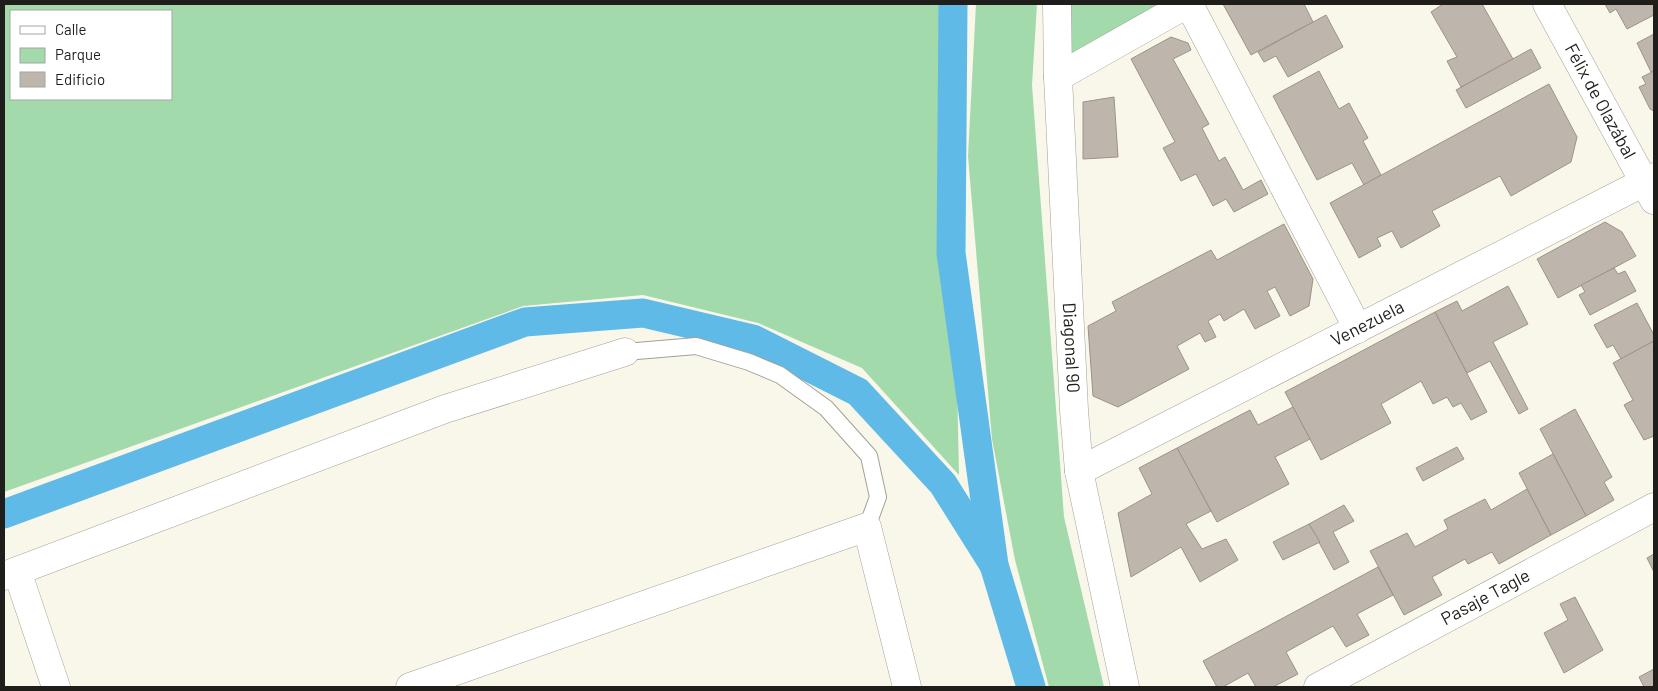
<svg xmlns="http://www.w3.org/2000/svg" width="1658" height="691" font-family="Barlow,sans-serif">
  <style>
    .green { fill: #a2daab; fill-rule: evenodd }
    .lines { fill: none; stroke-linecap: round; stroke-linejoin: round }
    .canal { stroke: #60bae7; stroke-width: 29 }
    .building { fill: #beb6ac; stroke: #9b9389 }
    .lane-casing { stroke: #a3a095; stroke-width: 18 }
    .street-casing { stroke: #a3a095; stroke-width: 29 }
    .lane { stroke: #fff; stroke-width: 16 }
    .street { stroke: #fff; stroke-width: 28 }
    .labels { text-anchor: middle; stroke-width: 4; stroke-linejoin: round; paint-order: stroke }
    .street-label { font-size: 18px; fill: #1f1e1a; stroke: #fff }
  </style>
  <rect width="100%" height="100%" fill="#f9f6ea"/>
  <g class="green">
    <path d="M4,4H949L959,475L862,368L758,323L643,295L523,306L4,492ZM11,11H171V99H11Z"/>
    <path d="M976,4H1037L1032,85L1064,517L1104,687H1049L1015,560L992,439L968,156Z"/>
    <path d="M1067,4H1168L1066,61Z"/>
  </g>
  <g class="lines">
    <g class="canal">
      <path d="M953,4L951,253L994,565L1031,687"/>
      <path d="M4,514L525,322L643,313L753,339L858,392L943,484L994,565"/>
    </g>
  </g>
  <g class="building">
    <path d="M1223,4H1304L1313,22L1251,55Z"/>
    <path d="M1443,4H1482L1513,59L1461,87L1447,61L1457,57L1431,12Z"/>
    <path d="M1605,4H1654V15L1627,29L1616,9L1610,13Z"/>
    <path d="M1326,15L1343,47L1288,77L1276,56L1264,62L1258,52Z"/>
    <path d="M1654,34V71L1651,72L1637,43Z"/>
    <path d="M1171,37L1188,43L1191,50L1173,59L1209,124L1202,128L1219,161L1225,157L1243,190L1261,180L1268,194L1234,212L1226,199L1213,206L1196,174L1181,181L1163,148L1175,142L1131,59Z"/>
    <path d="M1531,49L1541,68L1466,108L1456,90Z"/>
    <path d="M1319,71L1339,109L1349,103L1368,138L1363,141L1381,175L1364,185L1352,163L1317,180L1273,96Z"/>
    <path d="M1654,71V111L1650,109L1639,87L1646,84L1642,77Z"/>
    <path d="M1549,84L1577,137L1571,162L1511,196L1500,176L1432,211L1440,226L1401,248L1392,231L1377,238L1381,246L1359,258L1330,203Z"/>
    <path d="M1114,97L1118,157L1083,159V102Z"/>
    <path d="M1605,222L1622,232L1636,256L1558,298L1537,259Z"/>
    <path d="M1284,224L1313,279L1309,306L1290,316L1275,287L1267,291L1280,316L1255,329L1244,309L1224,321L1220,314L1208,321L1216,337L1205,342L1200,333L1177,346L1189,369L1118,407L1093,396L1088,326L1116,311L1112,302L1211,250L1217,260Z"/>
    <path d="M1614,268L1618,274L1625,271L1636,291L1590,315L1579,295L1585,292L1581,285Z"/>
    <path d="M1508,286L1528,324L1493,342L1528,409L1519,414L1490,361L1467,373L1435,312L1457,301L1462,311Z"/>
    <path d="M1637,303L1654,335V341L1621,359L1613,345L1607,348L1594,325Z"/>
    <path d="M1435,312L1487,412L1471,420L1461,403L1453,407L1447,397L1433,404L1421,381L1381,404L1391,423L1321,460L1285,392Z"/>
    <path d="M1654,341V436L1644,440L1624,405L1633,400L1613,363Z"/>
    <path d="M1293,407L1310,439L1275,457L1289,484L1217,522L1177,448L1250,410L1258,425Z"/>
    <path d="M1575,409L1612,477L1604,482L1614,500L1586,516L1540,429Z"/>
    <path d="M1457,447L1464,459L1423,481L1416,468Z"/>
    <path d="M1177,448L1211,511L1186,524L1202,549L1226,539L1238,560L1200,582L1181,547L1131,577L1118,513L1152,494L1139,468Z"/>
    <path d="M1553,454L1586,516L1551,535L1519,473Z"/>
    <path d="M1527,489L1551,535L1499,564L1492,552L1468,564L1465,559L1432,577L1442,595L1404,615L1370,551L1407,533L1415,547L1448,529L1444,520L1485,499L1491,510Z"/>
    <path d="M1344,505L1354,521L1333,532L1349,562L1334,570L1309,524Z"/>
    <path d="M1309,524L1320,542L1283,560L1273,542Z"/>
    <path d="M1654,554V572L1647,558Z"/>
    <path d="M1378,567L1393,595L1357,614L1369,635L1346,647L1333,626L1286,652L1298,674L1273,687H1256L1248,673L1223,687H1217L1203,661Z"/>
    <path d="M1575,597L1603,650L1564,673L1544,633L1568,620L1560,604Z"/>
    <path d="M1654,669V687H1644L1639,677Z"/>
  </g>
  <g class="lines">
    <g class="lane-casing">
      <path id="lane" d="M625,352L696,346L749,362L780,375L826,408L869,456L878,497L867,527"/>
    </g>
    <g class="street-casing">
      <g id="street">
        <path id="s1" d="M1057,4L1058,77L1074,410L1079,471L1125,687"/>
        <path d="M1189,4L1358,329"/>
        <path id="s2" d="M1547,4L1654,200"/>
        <path d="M1058,77L1187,4"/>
        <path id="s3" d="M1079,471L1654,177"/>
        <path d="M17,571L56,687"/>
        <path d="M4,576L445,409L625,352"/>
        <path d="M410,687L867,527L907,687"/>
        <path id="s4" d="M1318,687L1654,507"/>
      </g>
    </g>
    <use href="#lane" class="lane"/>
    <use href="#street" class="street"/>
  </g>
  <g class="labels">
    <g class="street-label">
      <text dy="6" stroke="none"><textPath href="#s2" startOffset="111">Félix de Olazábal</textPath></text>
      <text dy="6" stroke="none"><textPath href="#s3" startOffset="324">Venezuela</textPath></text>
      <text dy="6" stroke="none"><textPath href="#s1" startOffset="344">Diagonal 90</textPath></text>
      <text dy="6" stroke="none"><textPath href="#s4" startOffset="190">Pasaje Tagle</textPath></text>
    </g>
  </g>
  <rect width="1658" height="691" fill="none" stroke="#1f1e1a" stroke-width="10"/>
  <rect x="10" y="10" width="162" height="90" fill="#ffffff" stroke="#a5a5a3"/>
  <rect x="20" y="26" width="25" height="8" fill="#ffffff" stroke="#a5a5a3"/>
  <text x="55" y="35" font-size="15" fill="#1f1e1a">Calle</text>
  <rect x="20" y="48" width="25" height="15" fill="#a2daab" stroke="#a5a5a3"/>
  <text x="55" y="60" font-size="15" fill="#1f1e1a">Parque</text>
  <rect x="20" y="72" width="25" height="15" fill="#beb6ac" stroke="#a5a5a3"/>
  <text x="55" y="85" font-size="15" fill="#1f1e1a">Edificio</text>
</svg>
